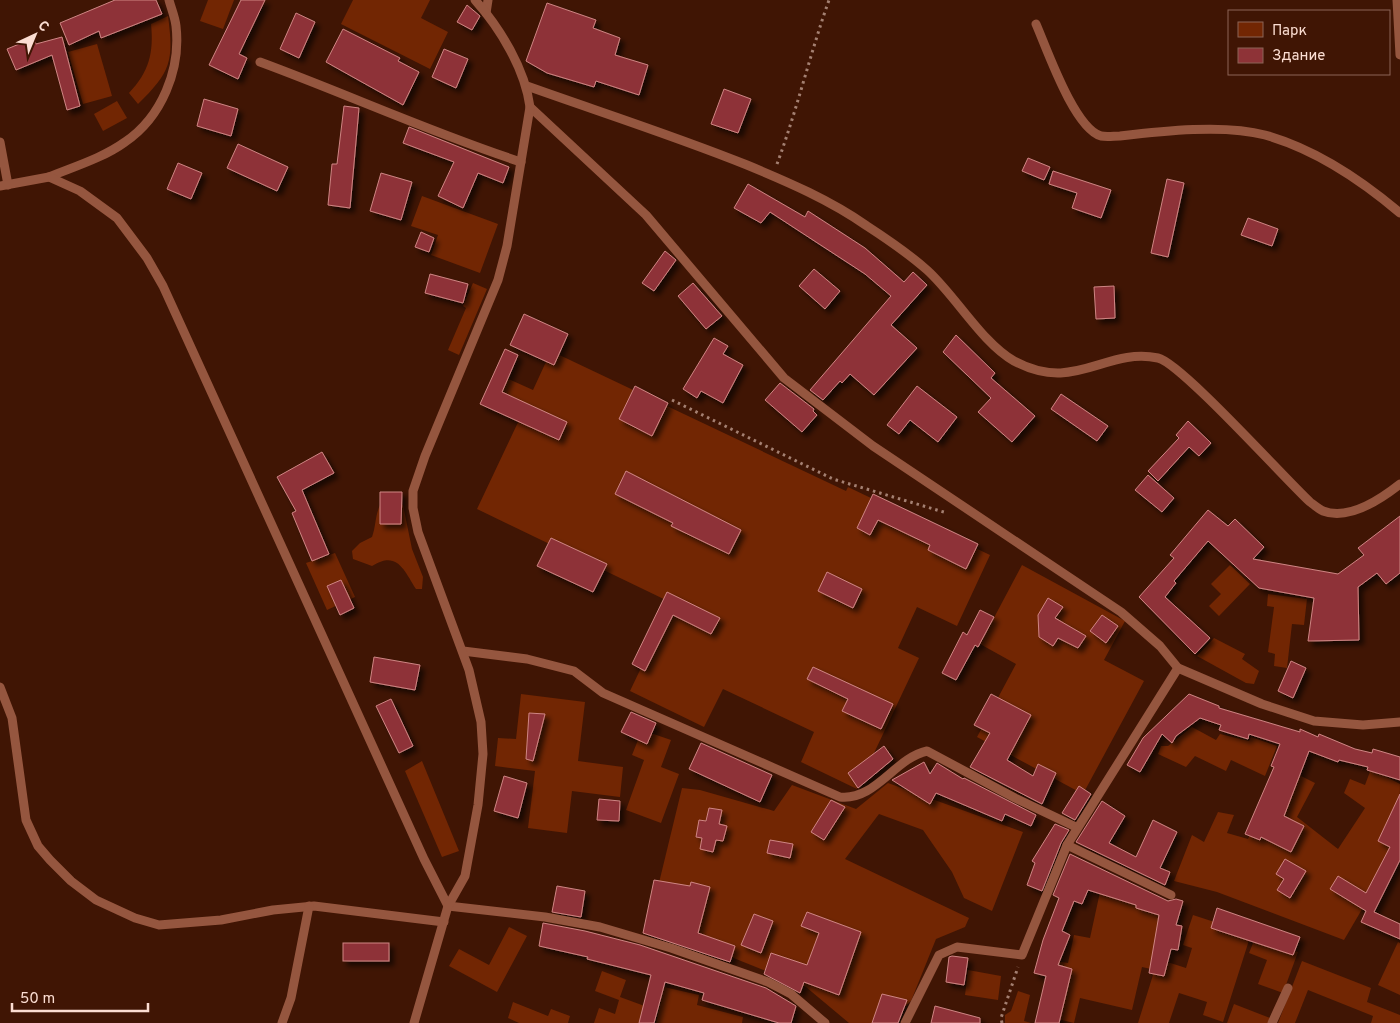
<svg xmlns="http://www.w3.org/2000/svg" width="1400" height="1023" font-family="Overpass,sans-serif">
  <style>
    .green { fill: #722603 }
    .building { fill: #8e3337; stroke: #cf8584; filter: url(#shadow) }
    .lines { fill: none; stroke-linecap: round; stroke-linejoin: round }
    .path { stroke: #a48072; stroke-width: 3; stroke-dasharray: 2.5 4; stroke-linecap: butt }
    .lane { stroke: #95563f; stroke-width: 9 }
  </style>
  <defs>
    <filter id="shadow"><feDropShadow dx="4.5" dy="4.5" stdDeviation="2.5" flood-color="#0009"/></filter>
  </defs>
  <rect width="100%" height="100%" fill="#401504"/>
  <g class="green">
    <path d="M208,0H234L223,29L200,21Z"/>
    <path d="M353,0H430L421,18L448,32L430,69L341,24Z"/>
    <path d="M168,16C174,61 171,72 138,104L129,93C149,72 154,53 151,24Z"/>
    <path d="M97,44L112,96L83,104L68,52Z"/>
    <path d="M117,101L127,118L103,131L94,114Z"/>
    <path d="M422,196L498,224L480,273L431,255L438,235L411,226Z"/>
    <path d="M473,283L487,289L459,355L448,350L466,308L463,306Z"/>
    <path d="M551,351L846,491L848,487L990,555L957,626L917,607L898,648L919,658L857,789L801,762L814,732L723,689L704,727L630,691L672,603L477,509L521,416L492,402L504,377L533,390Z"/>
    <path d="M380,505H403L412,549L423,577L422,589H416C404,570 397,550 372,566L353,559L352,551L360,543L372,537C376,526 375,516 380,505Z"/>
    <path d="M335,553L355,597L327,610L306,563Z"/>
    <path d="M1022,565L1125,621L1104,660L1144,681L1083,794L977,737L1016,664L980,644Z"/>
    <path d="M1230,565L1250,584L1219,616L1209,606L1221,594L1211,584Z"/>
    <path d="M1268,594L1307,599L1304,625L1292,624L1287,668L1274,666L1275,654L1268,652L1274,607L1267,606Z"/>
    <path d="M1214,638L1245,654L1242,659L1259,671L1254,684L1246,683L1197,656Z"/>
    <path d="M521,694L585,702L578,761L623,767L620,797L572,791L567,833L528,828L535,771L495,766L498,738L516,739Z"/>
    <path d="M1192,727L1216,740L1220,734L1249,741L1251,737L1277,746L1265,776L1231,760L1226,771L1195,756L1186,767L1158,754L1161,746H1168Z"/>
    <path d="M642,730L671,740L661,767L679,774L661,823L626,810L644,760L632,755Z"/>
    <path d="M422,761L459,851L442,857L405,771Z"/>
    <path d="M1371,769L1400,784L1399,846L1344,940L1217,892L1174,881L1192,835L1204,842L1218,812L1234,815L1227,833L1248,839L1263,805L1293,772L1315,783L1297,817L1338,849L1365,808L1344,793L1350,779L1365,785Z"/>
    <path d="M888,783L1023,832L992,911L964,898L952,872L923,830L879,814L845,859L969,918L965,927L936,939L911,1001L888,1023H849L806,987L649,924L682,788L700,790L774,811L792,785L856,809Z"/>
    <path d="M1100,892L1165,907L1151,969L1142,967L1132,1010L1080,998L1074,1023L1042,1015L1055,961L1068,963L1074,935L1090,938Z"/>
    <path d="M1193,915L1251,934L1223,1022L1203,1015L1207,1002L1179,993L1169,1023H1138L1158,959L1186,968L1192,948L1183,945Z"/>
    <path d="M509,927L527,936L497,992L449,966L459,949L489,965Z"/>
    <path d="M1256,936L1298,952L1283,993L1258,984L1267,960L1249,953Z"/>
    <path d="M1398,942L1400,943V995L1378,985Z"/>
    <path d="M1302,961L1371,988L1367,1002L1400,1015V1023H1371L1373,1016L1308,990L1295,1023H1278Z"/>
    <path d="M968,970L1001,976L998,1000L965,995Z"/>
    <path d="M602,971L626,980L620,997L650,1008L644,1023H594L599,1008L615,1014L619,1000L595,991Z"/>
    <path d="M664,987L699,995L697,1005L743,1017L742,1023H656Z"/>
    <path d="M1018,991L1030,995L1024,1021L1031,1023H1005V1015L1011,1011Z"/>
    <path d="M513,1002L548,1016L551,1009L570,1016L568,1023H519L508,1018Z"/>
    <path d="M1234,1004L1270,1018L1268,1023H1227Z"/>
  </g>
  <g class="building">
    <path d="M115,0H156L162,14L101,38L99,31L69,45L60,23Z"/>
    <path d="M241,0H265L239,54L247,58L238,79L209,65Z"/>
    <path d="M547,3L596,20L593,28L620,38L615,55L648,65L639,95L596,81L594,87L547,73L526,61Z"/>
    <path d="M467,5L480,16L472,30L457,22Z"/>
    <path d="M296,13L315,22L299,58L280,49Z"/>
    <path d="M343,29L400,58L398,61L419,72L403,105L326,62Z"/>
    <path d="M62,37L80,106L67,110L52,55L16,70L7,49L34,38L36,44Z"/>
    <path d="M444,49L468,59L456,88L432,77Z"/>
    <path d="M724,89L751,99L738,133L711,124Z"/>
    <path d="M204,99L238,109L231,136L197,126Z"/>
    <path d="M344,106L359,108L350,208L328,205L332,164H337Z"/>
    <path d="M409,127L509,167L503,183L478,173L463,208L438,196L454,162L403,143Z"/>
    <path d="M238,144L288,167L277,191L227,168Z"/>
    <path d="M1028,158L1050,167L1044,180L1022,171Z"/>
    <path d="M178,163L202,173L191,199L167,189Z"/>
    <path d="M1053,171L1111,190L1101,218L1072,208L1077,193L1049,184Z"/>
    <path d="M381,173L412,182L401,220L370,211Z"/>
    <path d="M1167,179L1184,183L1168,257L1151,253Z"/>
    <path d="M748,184L805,217L808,211L865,248L904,282L913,272L927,285L891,325L917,348L874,395L850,374L842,383L840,381L823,400L810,390L891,296L865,274L770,212L761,223L734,208Z"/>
    <path d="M1248,218L1278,229L1272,246L1241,235Z"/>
    <path d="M421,232L434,238L429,252L415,247Z"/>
    <path d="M665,251L676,260L654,291L642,283Z"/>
    <path d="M814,269L840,291L825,309L799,286Z"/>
    <path d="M430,274L468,284L463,303L425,293Z"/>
    <path d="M693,283L722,316L706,329L678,296Z"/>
    <path d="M1114,286L1115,318L1096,319L1094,287Z"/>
    <path d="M524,314L568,334L554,365L510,345Z"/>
    <path d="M956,335L995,373L991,378L1035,416L1012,442L978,412L991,398L943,352Z"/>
    <path d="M714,338L728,346L723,354L743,365L723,403L701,391L697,398L683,389Z"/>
    <path d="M505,349L518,355L502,392L567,422L559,440L480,404Z"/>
    <path d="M780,383L814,409L813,411L817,415L802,432L765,400Z"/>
    <path d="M635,386L668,403L652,436L619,419Z"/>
    <path d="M917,386L957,417L938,442L910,420L899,434L887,425Z"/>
    <path d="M1061,394L1108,426L1097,441L1051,409Z"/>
    <path d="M1188,421L1211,443L1199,456L1189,447L1158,481L1148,471L1179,438L1176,435Z"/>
    <path d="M322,452L334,473L302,490L329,554L312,561L292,513L296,511L277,477Z"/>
    <path d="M626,471L741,530L729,554L671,526L673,523L615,494Z"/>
    <path d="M1148,475L1174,498L1162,512L1135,490Z"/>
    <path d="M380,492H402L401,524H380Z"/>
    <path d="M873,494L978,544L966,569L928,550L930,545L878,520L870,535L857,528Z"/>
    <path d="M1208,510L1228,526L1235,519L1264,547L1253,559L1338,574L1364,555L1358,548L1400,516V573L1386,584L1377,573L1358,587L1359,640L1308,641L1314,598L1259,588L1208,541L1174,581L1176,583L1165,597L1210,638L1195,654L1139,597L1174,558L1170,555Z"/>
    <path d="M551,538L607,564L593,592L537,566Z"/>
    <path d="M827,572L862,589L853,608L818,591Z"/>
    <path d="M341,580L354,608L340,615L327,586Z"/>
    <path d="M667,592L720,618L711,634L673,615L645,671L632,664Z"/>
    <path d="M1048,598L1063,607L1055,618L1086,636L1078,648L1058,638L1053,646L1039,637L1038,615Z"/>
    <path d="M980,610L994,617L978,647L975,645L956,680L942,673L963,632L967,635Z"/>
    <path d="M1102,615L1118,626L1106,643L1090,631Z"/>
    <path d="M374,657L420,665L415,690L370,682Z"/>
    <path d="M1291,661L1306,668L1293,698L1278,691Z"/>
    <path d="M813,667L893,704L881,729L842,711L848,699L807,679Z"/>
    <path d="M991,694L1031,715L1007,760L1033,776L1038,764L1056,773L1042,804L970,767L990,733L974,725Z"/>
    <path d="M1189,694L1219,706V708L1300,732V729L1318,737L1319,734L1355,749L1372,753L1373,749L1400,757V780L1367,770L1368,767L1339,760L1338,762L1309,751L1284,816L1304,826L1291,852L1261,837L1260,840L1245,834L1274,767L1271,766L1280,744L1249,734L1248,739L1219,730L1221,725L1200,718L1176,736L1172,743L1162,734L1140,772L1127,765L1143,738Z"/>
    <path d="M391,699L413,746L399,753L376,706Z"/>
    <path d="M631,712L656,723L647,744L621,732Z"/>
    <path d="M529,713L545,714L533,761L526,759Z"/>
    <path d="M701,743L772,775L760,802L689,769Z"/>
    <path d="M884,746L893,759L858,788L848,773Z"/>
    <path d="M924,762L930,774L937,763L963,779L964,778L1036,815L1031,826L1005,814L1002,821L936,793L930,804L892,780Z"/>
    <path d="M504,776L527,783L518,818L494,811Z"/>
    <path d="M1079,786L1091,794L1075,820L1062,813Z"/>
    <path d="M1400,794V860L1374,912L1400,924V939L1361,922L1366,911L1330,889L1338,876L1366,893L1390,847L1378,841Z"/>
    <path d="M599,799L620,801L619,821L597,820Z"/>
    <path d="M831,800L845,807L824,840L811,832Z"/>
    <path d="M1102,801L1125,816L1109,843L1136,857L1153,820L1177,832L1160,868L1170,872L1165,885L1076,842Z"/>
    <path d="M709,808L722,810L719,824L727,826L723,841L716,840L713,852L700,849L702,838L696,837L699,820L706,821Z"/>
    <path d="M1055,824L1069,830L1061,843L1042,891L1027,885L1035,863L1032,861Z"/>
    <path d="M770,840L793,844L790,858L767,853Z"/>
    <path d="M1070,854L1168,901L1176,899L1183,901L1176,925L1182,926L1178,950L1171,949L1164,976L1149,973L1159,915L1136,908V905L1088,890L1082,904L1074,901L1062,931L1070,935L1058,965L1072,969L1059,1023H1035L1046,976L1034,973L1043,940L1059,898L1053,895Z"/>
    <path d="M1285,859L1306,871L1290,898L1277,890L1284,879L1276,874Z"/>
    <path d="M654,880L690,886L691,882L710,887L698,933L735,946L730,962L643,933Z"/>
    <path d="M557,886L585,891L581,917L552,912Z"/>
    <path d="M1217,908L1300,937L1293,955L1211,928Z"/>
    <path d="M807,912L861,932L839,995L804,982L800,993L764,974L771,953L807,965L819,933L801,926Z"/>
    <path d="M754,914L773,921L761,953L741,945Z"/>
    <path d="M543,923L585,931L640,945L766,988L796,1006L791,1023H779L702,1000L704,993L665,982L654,1023H639L651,975L587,959L588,957L539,946Z"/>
    <rect x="343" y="943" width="46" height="18"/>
    <path d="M952,956L968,958L964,985L946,982L949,957Z"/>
    <path d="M882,994L907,1000L898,1023H872Z"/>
    <path d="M935,1006L980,1018V1023H931Z"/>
  </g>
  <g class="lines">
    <g class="path">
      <path d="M777,164C797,110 810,54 829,0"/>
      <path d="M672,400L833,479L947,513"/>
      <path d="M1002,1023L1001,1018L1018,967"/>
    </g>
    <g class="lane">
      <path d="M1397,0L1400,55"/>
      <path d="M486,13L488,0"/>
      <path d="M1036,24C1047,49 1074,128 1101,136C1107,137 1114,136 1120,136C1162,131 1225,124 1265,135C1315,149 1360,179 1400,213"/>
      <path d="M260,62C347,94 432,133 521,162"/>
      <path d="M527,86C600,112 675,136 747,165C788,182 830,200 867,226C887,239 909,254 927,270C955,295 982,343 1014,361C1075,394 1105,347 1158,358C1181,363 1285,479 1310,502C1314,505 1319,509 1323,511C1349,521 1381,499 1400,484"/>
      <path d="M530,107L646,215L784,378L873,446L1121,612L1160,646L1178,668L1262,704L1314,721L1363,725L1400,722"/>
      <path d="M0,142L8,185"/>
      <path d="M49,177C73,167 103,158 125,142C162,117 181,69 176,26C175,17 171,8 169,0"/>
      <path d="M0,186L49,177L80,191L117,218L147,258L163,286L424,859L448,906"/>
      <path d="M463,651L527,659L574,671L603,693L840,797C875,801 895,758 927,751L1015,798L1076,827"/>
      <path d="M0,687L12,718L26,820L38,846L50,860L71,881L96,900L135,918L159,925L221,920L273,910L314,906L444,922"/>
      <path d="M1067,845L1171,895"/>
      <path d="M448,906L545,917L600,927L671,948L768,982L791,994L825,1023"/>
      <path d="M282,1023L291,998L309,906"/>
      <path d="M414,1023L448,906L465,876L478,805L483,754L481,722L469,670L418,532L413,508V491L425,456L498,280L507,246L530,107C525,69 500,28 475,0"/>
      <path d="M905,1023L939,955L957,947L1022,955L1067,845L1178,668"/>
      <path d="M1272,1023L1288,988"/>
    </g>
  </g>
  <rect x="1228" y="10" width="162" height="65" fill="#401504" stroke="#8b6556"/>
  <rect x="1238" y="22" width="25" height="15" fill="#722603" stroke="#8b6556"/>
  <text x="1272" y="35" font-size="15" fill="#fbddd2">Парк</text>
  <rect x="1238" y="48" width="25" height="15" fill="#8e3337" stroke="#8b6556"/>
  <text x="1272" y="60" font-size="15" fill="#fbddd2">Здание</text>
  <g transform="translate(35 35) rotate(44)" stroke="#401504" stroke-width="4" paint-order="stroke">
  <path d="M0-4L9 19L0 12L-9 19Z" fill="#fbddd2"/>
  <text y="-8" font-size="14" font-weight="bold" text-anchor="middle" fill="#fbddd2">С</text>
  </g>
  <path d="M12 1003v8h136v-8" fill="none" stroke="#fbddd2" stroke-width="2.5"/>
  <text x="20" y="1003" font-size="15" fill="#fbddd2" stroke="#401504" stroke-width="4" paint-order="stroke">50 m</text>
</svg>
